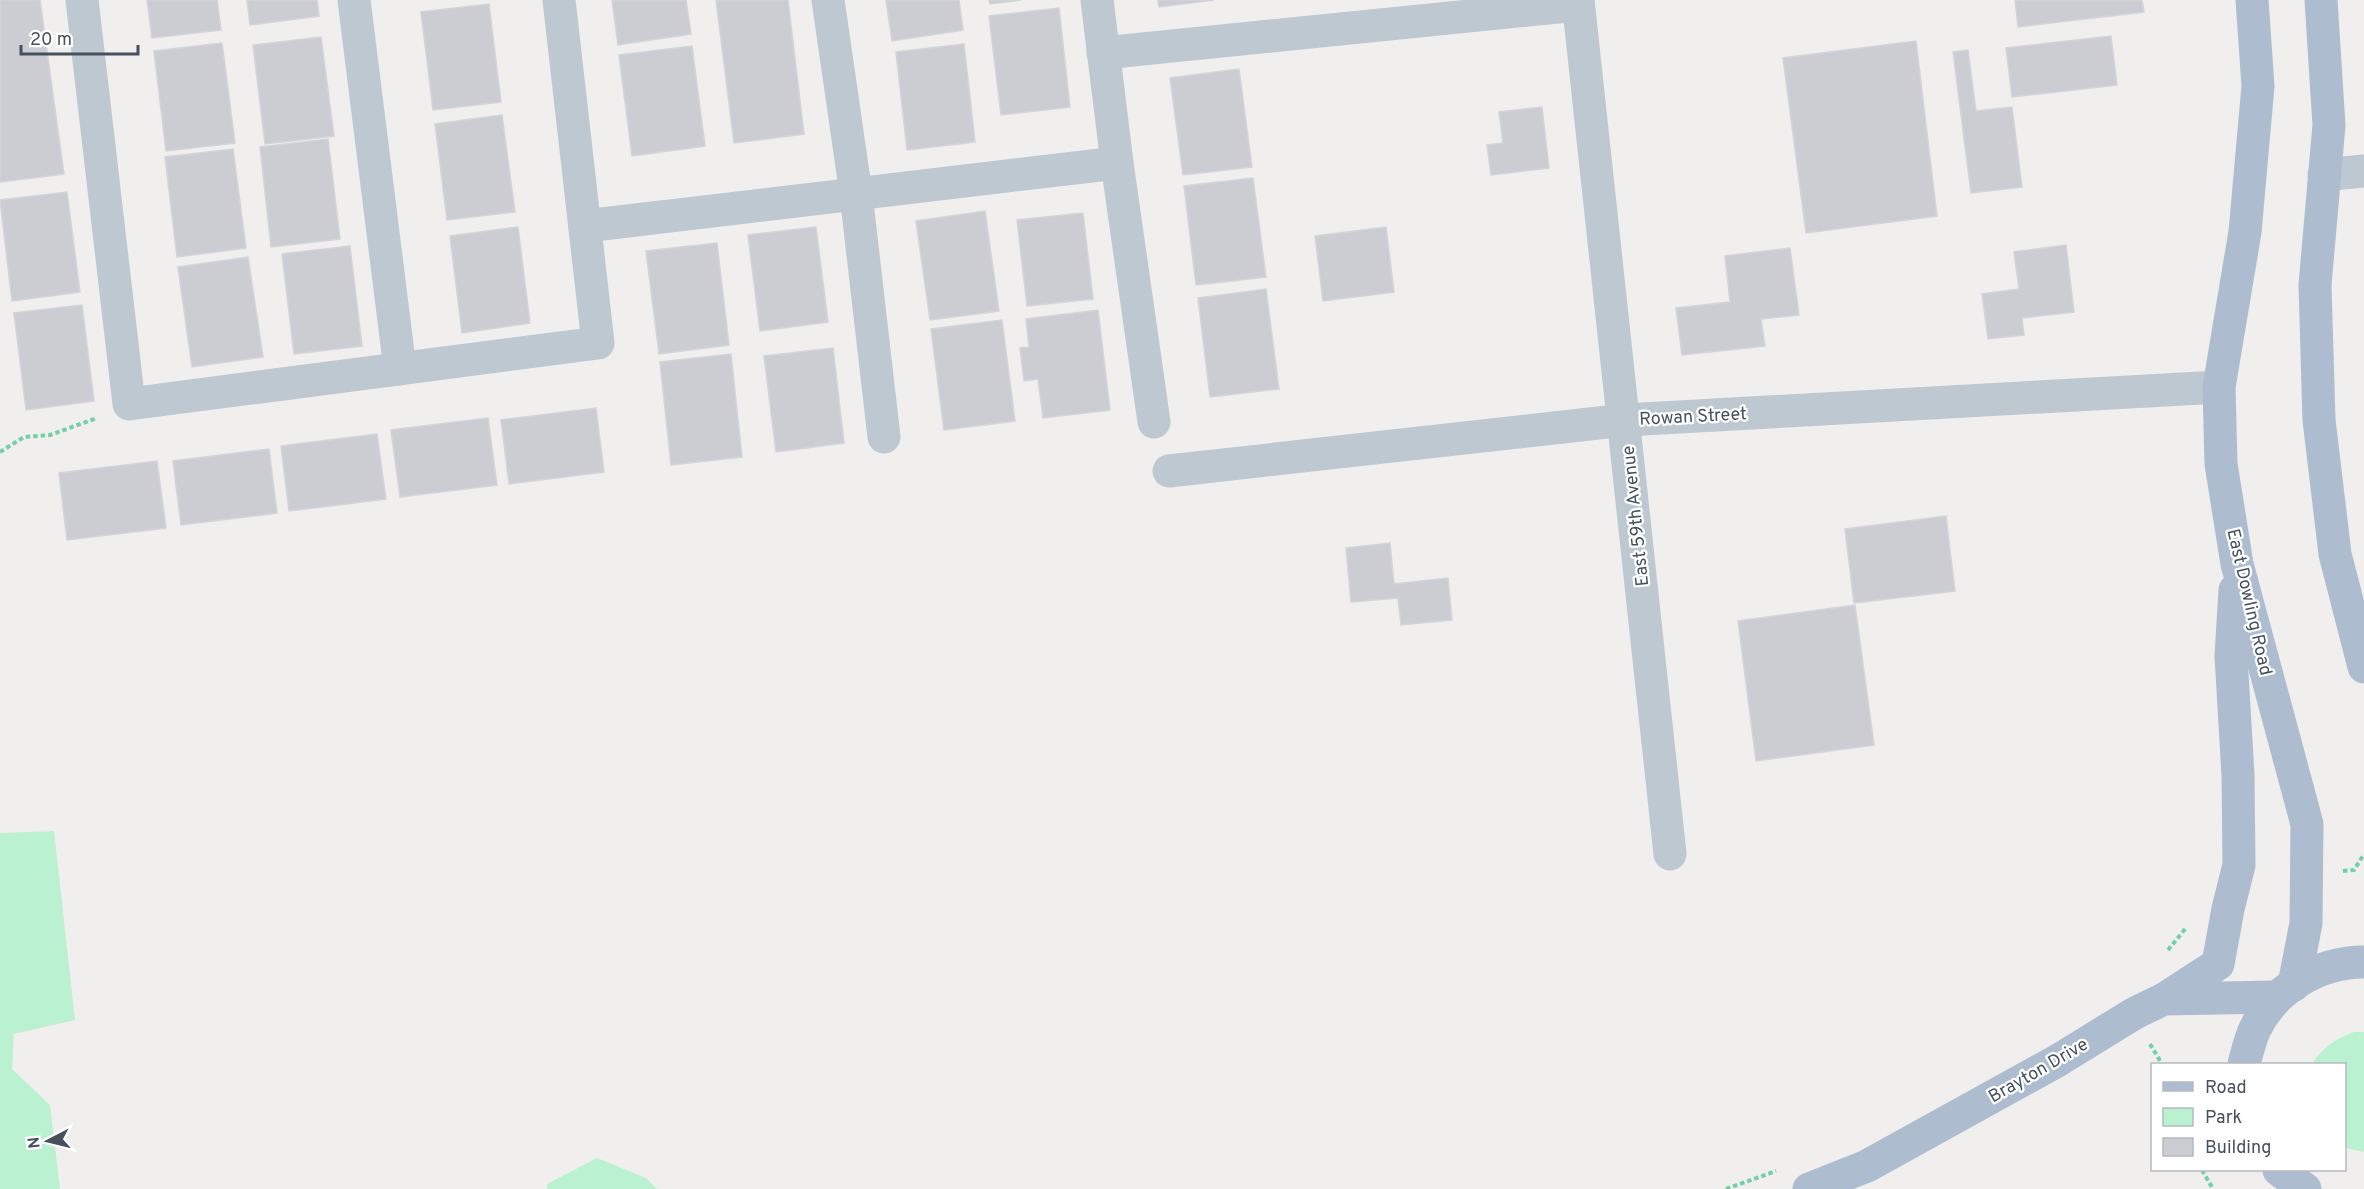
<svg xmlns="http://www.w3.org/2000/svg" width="2364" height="1189" font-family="Overpass,sans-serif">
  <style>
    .green { fill: #baf1d1 }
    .building { fill: #cbcdd3; stroke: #d2d4da; stroke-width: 1.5 }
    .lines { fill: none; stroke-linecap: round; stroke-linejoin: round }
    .path { stroke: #71d0a5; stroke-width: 4; stroke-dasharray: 4.5 3; stroke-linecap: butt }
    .minor { stroke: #bec8d1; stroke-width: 33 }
    .major { stroke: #adbdcf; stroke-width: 33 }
    .labels { text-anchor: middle; stroke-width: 4.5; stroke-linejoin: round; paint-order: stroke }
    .street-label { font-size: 18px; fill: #46515d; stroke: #fff }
  </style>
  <rect width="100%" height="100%" fill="#f1eeee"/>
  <g class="green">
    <path d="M54,831L75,1020L14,1034L12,1069L50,1105L60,1189H0V833Z"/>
    <path d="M2354,1032H2364V1152L2345,1148L2344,1064H2312C2323,1047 2335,1039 2354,1032Z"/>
    <path d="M597,1158L646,1178L657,1189H547V1184Z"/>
  </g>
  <g class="building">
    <path d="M0,0H40L64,174L0,182Z"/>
    <path d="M147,0H217L221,30L152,38Z"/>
    <path d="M247,0H317L319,16L250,25Z"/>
    <path d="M612,0H686L691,34L618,45Z"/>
    <path d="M716,0H788L804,134L734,143Z"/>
    <path d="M886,0H959L963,30L892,41Z"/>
    <path d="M989,0H1021L990,4Z"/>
    <path d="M1158,0H1214L1159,7Z"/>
    <path d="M2015,0H2142L2144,12L2018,27Z"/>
    <path d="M489,4L501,102L433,110L421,12Z"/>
    <path d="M1059,8L1070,107L1001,115L989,16Z"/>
    <path d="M2111,36L2117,85L2012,97L2006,48Z"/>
    <path d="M321,37L334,136L265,144L253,45Z"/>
    <path d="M1916,41L1937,216L1806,233L1783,58Z"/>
    <path d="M222,43L235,143L166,151L154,51Z"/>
    <path d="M964,44L975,142L907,150L896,52Z"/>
    <path d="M692,46L705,146L632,156L619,55Z"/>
    <path d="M1968,50L1976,111L2012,107L2022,187L1971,193L1953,52Z"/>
    <path d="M1239,69L1252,167L1183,175L1170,78Z"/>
    <path d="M1542,107L1549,168L1491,175L1487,145L1503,143L1499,112Z"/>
    <path d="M502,115L515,212L447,220L435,124Z"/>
    <path d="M328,139L340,239L271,247L260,147Z"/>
    <path d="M233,149L246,248L177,257L165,157Z"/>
    <path d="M1253,178L1266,277L1196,285L1184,186Z"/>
    <path d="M67,192L80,292L12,301L0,200Z"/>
    <path d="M985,211L999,311L930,320L916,221Z"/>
    <path d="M1083,213L1093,299L1027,306L1017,220Z"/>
    <path d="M518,227L530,323L462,333L450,236Z"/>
    <path d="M816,227L828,322L760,331L748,235Z"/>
    <path d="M1386,227L1394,292L1323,301L1315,236Z"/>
    <path d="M717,243L729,345L659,354L646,251Z"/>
    <path d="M2066,245L2074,312L2022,318L2024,335L1988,339L1982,294L2019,289L2014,252Z"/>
    <path d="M350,246L362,346L294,354L282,254Z"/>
    <path d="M1790,248L1799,315L1761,319L1765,346L1682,355L1676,308L1730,302L1725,256Z"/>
    <path d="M248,257L263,357L192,367L178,267Z"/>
    <path d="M1266,289L1279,389L1210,397L1198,298Z"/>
    <path d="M82,305L94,401L26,410L14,313Z"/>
    <path d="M1098,310L1110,410L1043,418L1038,379L1024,381L1020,348L1029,347L1026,319Z"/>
    <path d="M1002,320L1015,421L944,430L931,329Z"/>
    <path d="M833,348L844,443L776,452L764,356Z"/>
    <path d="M731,354L742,457L671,465L660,362Z"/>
    <path d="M596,408L604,472L509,484L501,420Z"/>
    <path d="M488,418L497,485L400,497L391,430Z"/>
    <path d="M377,434L386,499L289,511L281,446Z"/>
    <path d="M269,449L277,513L181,525L173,461Z"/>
    <path d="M157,461L166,528L67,540L59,473Z"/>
    <path d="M1946,516L1955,591L1854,603L1845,529Z"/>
    <path d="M1390,543L1394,584L1448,578L1452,620L1401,625L1398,598L1351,602L1346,548Z"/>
    <path d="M1855,605L1874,745L1756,761L1738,621Z"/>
  </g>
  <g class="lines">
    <g class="path">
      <path d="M0,452L24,437L50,435L97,418"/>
      <path d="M2343,871L2354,870L2364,854"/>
      <path d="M2168,950L2186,928"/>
      <path d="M2150,1044L2162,1064"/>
      <path d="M2202,1170L2213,1189"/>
      <path d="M1726,1189L1776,1171"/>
    </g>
    <g class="minor">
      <path d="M82,0L129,404L598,343L559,0"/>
      <path d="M354,0L400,369"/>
      <path d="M828,0L856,194L884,437"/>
      <path d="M1097,0L1117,163L1154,422"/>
      <path d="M1578,0L1670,854"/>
      <path d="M1103,53L1578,5"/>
      <path d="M2324,175L2364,171"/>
      <path d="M585,226L1117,163"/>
      <path d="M1169,471L1625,420L2219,387"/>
    </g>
    <g class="major">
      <path d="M2252,0L2258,86L2245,232L2219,387L2221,464L2237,564L2307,824L2306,923L2294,985"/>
      <path d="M2321,0L2329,125L2315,285L2319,420L2335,554L2364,667"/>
      <path d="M2164,999L2218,964L2228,909L2239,865L2238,775L2231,656L2235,590"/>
      <path d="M2244,1064C2247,1053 2250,1039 2255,1029C2275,988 2319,962 2364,962"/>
      <path d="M2279,1170L2305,1189"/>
      <path d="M1809,1189L1867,1166L2057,1061L2135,1013L2164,999L2277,997"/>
    </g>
  </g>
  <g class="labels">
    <g class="street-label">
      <text transform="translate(1693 416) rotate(-3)" y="6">Rowan Street</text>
      <text transform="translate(1635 516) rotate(-96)" y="6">East 59th Avenue</text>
      <text transform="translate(2250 602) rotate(77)" y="6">East Dowling Road</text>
      <text transform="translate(2038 1070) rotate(-30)" y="6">Brayton Drive</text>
    </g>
  </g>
  <rect x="2151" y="1063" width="195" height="108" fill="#ffffff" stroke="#b5b9be" stroke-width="1.5"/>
  <rect x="2163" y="1082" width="30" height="9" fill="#adbdcf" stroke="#b5b9be" stroke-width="1.5"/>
  <text x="2205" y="1093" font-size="18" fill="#46515d">Road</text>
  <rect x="2163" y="1108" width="30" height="18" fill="#baf1d1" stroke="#b5b9be" stroke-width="1.5"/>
  <text x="2205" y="1123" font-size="18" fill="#46515d">Park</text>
  <rect x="2163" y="1138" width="30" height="18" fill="#cbcdd3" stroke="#b5b9be" stroke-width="1.5"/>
  <text x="2205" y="1153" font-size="18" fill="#46515d">Building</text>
  <g transform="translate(48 1141) rotate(263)" stroke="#ffffff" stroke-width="4.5" paint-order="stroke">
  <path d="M0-4.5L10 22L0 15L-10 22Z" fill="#46515d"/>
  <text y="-9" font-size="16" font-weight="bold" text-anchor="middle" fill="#46515d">N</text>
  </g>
  <path d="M21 45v9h117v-9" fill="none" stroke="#46515d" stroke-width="3"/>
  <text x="30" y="45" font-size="18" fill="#46515d" stroke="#ffffff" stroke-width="4.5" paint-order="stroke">20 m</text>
</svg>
